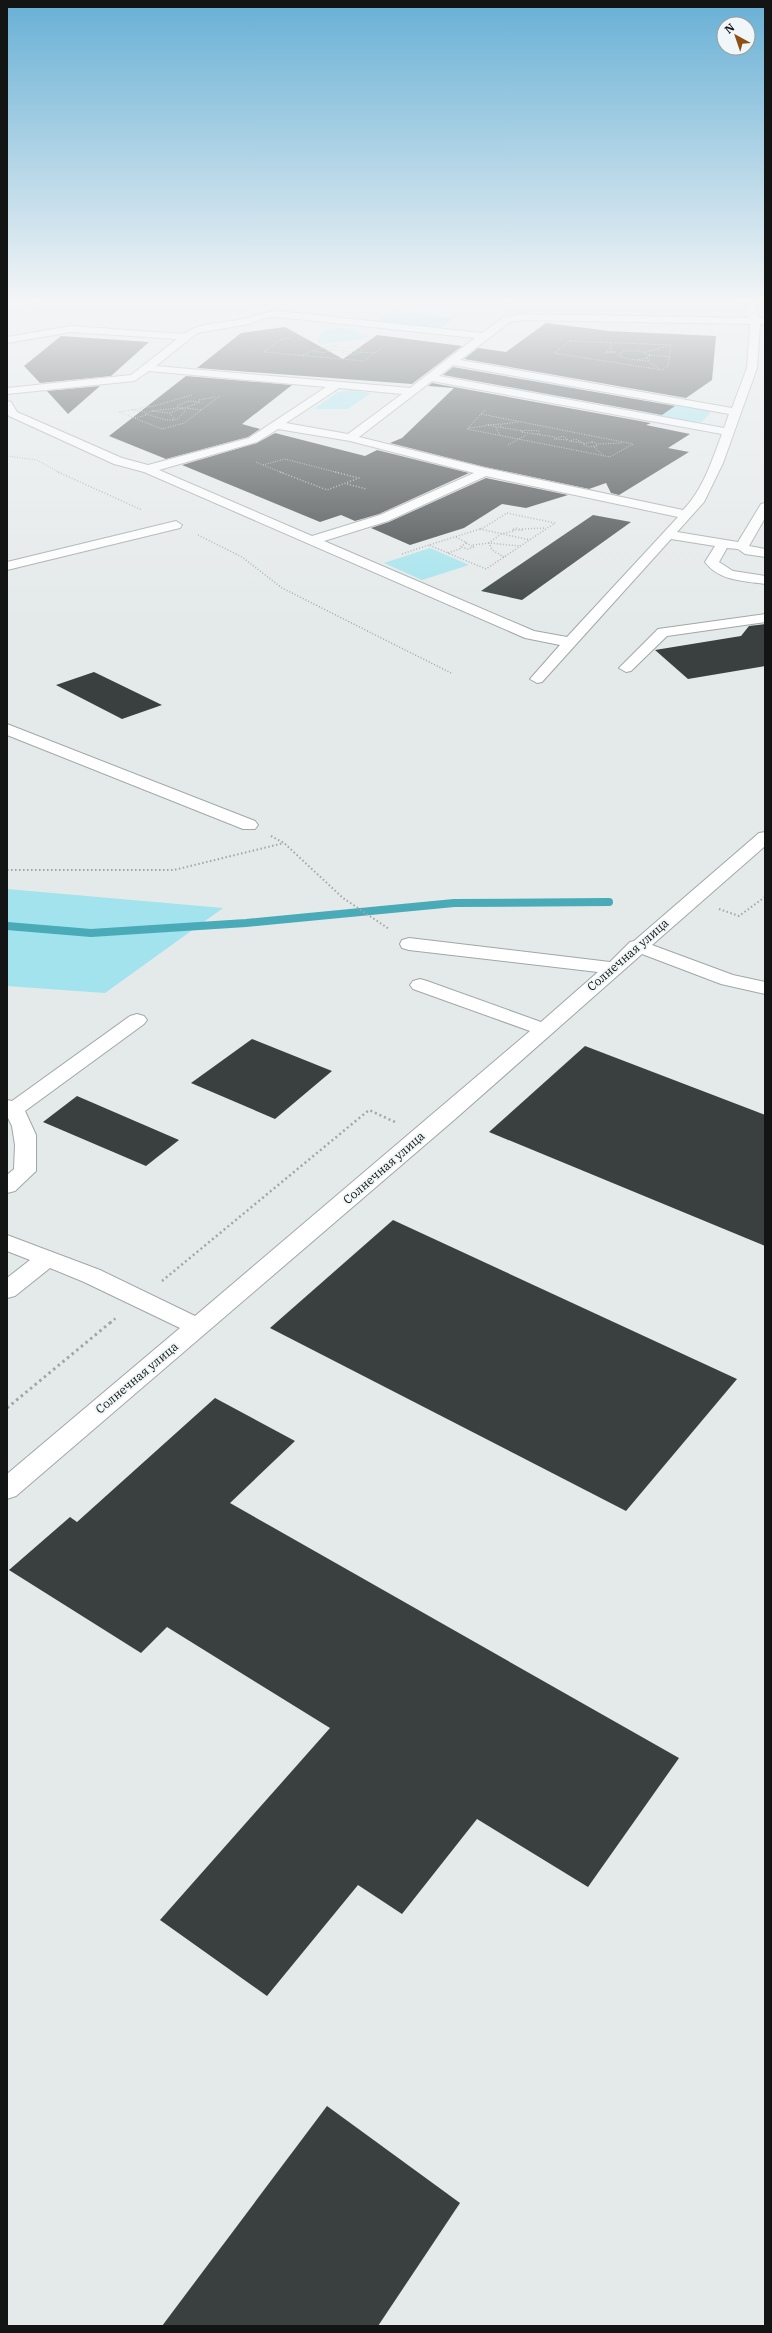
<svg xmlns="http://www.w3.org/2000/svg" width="772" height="2333" font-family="'IBM Plex Serif',serif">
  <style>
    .green { fill: #a2e3ed }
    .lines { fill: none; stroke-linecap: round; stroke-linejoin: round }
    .stream { stroke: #49aab8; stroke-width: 8 }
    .building { fill: #3a3f40 }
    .minor-casing { stroke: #a1a6a7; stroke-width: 2 }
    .path-far4 { stroke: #a2a6a7; stroke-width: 1; stroke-dasharray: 1 1.5; stroke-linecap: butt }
    .path-far3 { stroke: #a2a6a7; stroke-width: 1.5; stroke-dasharray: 1 2; stroke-linecap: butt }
    .path-far2 { stroke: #a2a6a7; stroke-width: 2; stroke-dasharray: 1.5 2.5; stroke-linecap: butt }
    .path-far1 { stroke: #a2a6a7; stroke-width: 2.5; stroke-dasharray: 2 3; stroke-linecap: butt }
    .path { stroke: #a2a6a7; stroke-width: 3; stroke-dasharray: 2.5 3.5; stroke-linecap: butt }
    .minor { fill: #fff; fill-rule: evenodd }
    .labels { text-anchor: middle; stroke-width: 4; stroke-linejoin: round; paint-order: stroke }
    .street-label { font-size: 12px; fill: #131515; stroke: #f1f7f8 }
  </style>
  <rect width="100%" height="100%" fill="#e4e9ea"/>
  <g class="green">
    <path d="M390,311L454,318L439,329L374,322Z"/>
    <path d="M339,328L357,331L359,332L357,334L370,336L358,340L321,344L318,342C318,333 331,329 339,328Z"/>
    <path d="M528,378L578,387L557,398L507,388Z"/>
    <path d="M351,390L371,393L348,409H314L338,392Z"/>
    <path d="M665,402L708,410L710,413L702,422L693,423L646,414Z"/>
    <path d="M430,548L469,565L422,580L384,563Z"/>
    <path d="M7,889L223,908L105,993L7,986Z"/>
  </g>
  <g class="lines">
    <path class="stream" d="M7,926L91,933L246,923L454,903L609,902"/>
  </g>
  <g class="building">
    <path d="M546,323L609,331L716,336L712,380L686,398L464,359L478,348L506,352Z"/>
    <path d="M285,327L343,359L377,335L462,346L412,384L197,368L241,333Z"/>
    <path d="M61,336L149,342L111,376L40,383L24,366Z"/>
    <path d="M453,367L675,406L662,415L443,375Z"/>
    <path d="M186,376L292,385L242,424L260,429L248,437L166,459L109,436Z"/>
    <path d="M432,383L651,423L646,425L690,434L668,448L689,452L619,495L611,493L606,483L589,489L485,467L390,443L402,438L454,388L428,386Z"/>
    <path d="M100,386L68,414L47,391Z"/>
    <path d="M275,433L365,456L377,450L469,473L379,514L355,521L341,515L320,522L182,465L257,443Z"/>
    <path d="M486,478L568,495L526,508L502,504L464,528L410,545L371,528L389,522Z"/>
    <path d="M593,515L631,522L522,600L481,591Z"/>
    <path d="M765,624V666L688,679L655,650L741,636L749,626Z"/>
    <path d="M94,672L162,705L122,719L56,685Z"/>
    <path d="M252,1039L332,1071L275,1119L191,1083Z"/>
    <path d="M585,1046L765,1115V1246L489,1132Z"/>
    <path d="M77,1096L179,1140L146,1166L43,1122Z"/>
    <path d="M393,1220L737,1379L626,1511L270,1328Z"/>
    <path d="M215,1398L295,1441L230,1503L679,1758L588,1887L477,1819L402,1914L358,1885L267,1996L160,1920L330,1728L167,1627L141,1653L9,1570L70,1517L77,1522Z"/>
    <path d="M327,2106L460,2203L378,2326H162Z"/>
  </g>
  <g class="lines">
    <g class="minor-casing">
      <g id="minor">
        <path d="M743,299H752L759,318H765V324H760L757,368L723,463L704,502L677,532L738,542L761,504L765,503V518L749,546L765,549V557L745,554L738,549L727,548L719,562L733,571L765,576V584C744,581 719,581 705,562L715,546L671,539L542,682L537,683L530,679L560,645L525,638L144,472L114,464L9,416L7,413V401L11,402L17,412L122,458L148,465L249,438L326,387L149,371L134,381L7,394V388L131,375L177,339L71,332L7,343V337L71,326L184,334C200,322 225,323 244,319C256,316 265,312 278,311L482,333L504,317L523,314L749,318ZM278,317L475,338L410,388L156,366L197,333L248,324L265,318ZM523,320L750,324L747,368L732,408L460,360L510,322ZM453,365L729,414L724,428L439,376ZM432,381L722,434C712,460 703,490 683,510L485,468L359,437ZM339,388L402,394L348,434L286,423ZM278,429L350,441L474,473L380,515L312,536L159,470L257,442ZM486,476L678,517L567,637L534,631L324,541L388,521Z"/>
        <path d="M176,521L182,525L180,528L7,570V562Z"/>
        <path d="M765,614V622L667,636L631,671L626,672L619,668L658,629Z"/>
        <path d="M7,724L255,821L258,825L255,829H243L7,735Z"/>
        <path d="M765,832V846L652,945L733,975L765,982V994L721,984L642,954L454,1120L16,1496L7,1499V1474L180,1328L84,1282L50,1268L15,1296L7,1298V1278L30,1260L7,1251V1235L100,1270L195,1316L530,1031L413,989L410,985L413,981L420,979L427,981L541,1022L598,972L409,950L402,948L400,944L402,940L409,938L610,962L630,942L634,941L759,833Z"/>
        <path d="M137,1014L144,1016L147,1020L144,1024L25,1111L36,1135V1171L15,1191L7,1193V1175L14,1169L15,1145L12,1126L7,1116V1100L12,1101L130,1016Z"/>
      </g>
    </g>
    <g class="path-far4">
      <path d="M24,299L34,304L32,308"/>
      <path d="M291,338L280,340L264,352L364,361L382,348"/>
      <path d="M570,341L671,345L668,366L662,370L554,353Z"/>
      <path d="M611,343V351"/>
      <path d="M333,346L344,348"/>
      <path d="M352,347L361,349V352L353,355L341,352L344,348Z"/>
      <path d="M322,348L339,344"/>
      <path d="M322,348L332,350L324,353L314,351Z"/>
      <path d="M332,350L374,353"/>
      <path d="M607,351L616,352L604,353Z"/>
      <path d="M624,351H641L650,356C640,362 630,360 620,356V353Z"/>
      <path d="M646,352L668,346"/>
      <path d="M303,355L314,350"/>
      <path d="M649,355L670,357"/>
      <path d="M647,358L650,360L647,361L660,369"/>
      <path d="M637,360L647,361"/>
      <path d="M192,395L154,406L119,412L162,429L184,423L220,396"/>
      <path d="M199,400L215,397"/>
      <path d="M188,401L200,402L185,408H178L177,406Z"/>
      <path d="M182,408L185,411L178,419L173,420L174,418L169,413Z"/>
      <path d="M185,408L202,410"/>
      <path d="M132,410L145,412"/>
      <path d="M152,411L169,413"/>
      <path d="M481,414L633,444L610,457L467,429Z"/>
      <path d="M481,414L486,409"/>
      <path d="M135,418L147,415"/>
      <path d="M173,420C164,421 155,416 145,414L151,411L178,408"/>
      <path d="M502,424L519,422"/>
      <path d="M501,427V424L486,425L523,431"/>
      <path d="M469,428L486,426"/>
      <path d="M496,428L500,435"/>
      <path d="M539,434V431L526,430L521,432L555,437"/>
      <path d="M563,436L568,440L554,439Z"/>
      <path d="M581,442L576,439L569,441L584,443"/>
      <path d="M592,442L596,443L597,446L589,447L583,444Z"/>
      <path d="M598,444L623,443"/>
      <path d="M508,445L526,435"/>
      <path d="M594,447L604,456"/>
      <path d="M7,456L37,460L60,473"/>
      <path d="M256,462L263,465"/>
      <path d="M263,465L283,473"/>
      <path d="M263,465L285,459L339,473"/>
    </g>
    <g class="path-far3">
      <path d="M58,472L142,510"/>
      <path d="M280,472L327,490L359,478L335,472"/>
      <path d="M347,484L366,489"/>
      <path d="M507,513L555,523L486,569L429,545L483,528Z"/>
      <path d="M516,528L522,530H512Z"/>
      <path d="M480,529L530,540"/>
      <path d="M522,529L546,528"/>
      <path d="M198,535L242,557L282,588L451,673"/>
      <path d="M456,537L467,543"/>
      <path d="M466,543L474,547L468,549L460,547Z"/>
      <path d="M473,545L489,543L520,546"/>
      <path d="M448,553L462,548"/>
      <path d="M402,554L429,545"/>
      <path d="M504,557L492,550L489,543L501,534L514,531"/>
    </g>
    <g class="path-far2">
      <path d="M271,836L284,843L343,898L389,929"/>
      <path d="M7,870H174L284,843"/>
      <path d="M719,909L739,916L765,897"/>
    </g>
    <g class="path-far1">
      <path d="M162,1281L369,1110L395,1122"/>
      <path d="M110,1323L116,1318"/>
    </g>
    <path class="path" d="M7,1408L111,1322"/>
    <use href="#minor" class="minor"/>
  </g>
  <linearGradient id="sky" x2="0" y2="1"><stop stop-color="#68b0d5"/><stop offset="0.48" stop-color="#f3f5f6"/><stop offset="1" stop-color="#f3f5f6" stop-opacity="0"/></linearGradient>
  <rect width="772" height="625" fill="url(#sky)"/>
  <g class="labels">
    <g class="street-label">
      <text transform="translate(628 955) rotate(-41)" y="4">Солнечная улица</text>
      <text transform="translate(384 1168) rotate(-41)" y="4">Солнечная улица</text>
      <text transform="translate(137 1378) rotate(-40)" y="4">Солнечная улица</text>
    </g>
  </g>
  <rect width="772" height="2333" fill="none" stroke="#131515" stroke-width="16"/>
  <g transform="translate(736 36) rotate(320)"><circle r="19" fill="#f1f7f8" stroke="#989d9d"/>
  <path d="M0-3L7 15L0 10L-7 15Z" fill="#8f5016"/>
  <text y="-6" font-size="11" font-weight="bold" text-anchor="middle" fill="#131515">N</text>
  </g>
</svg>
